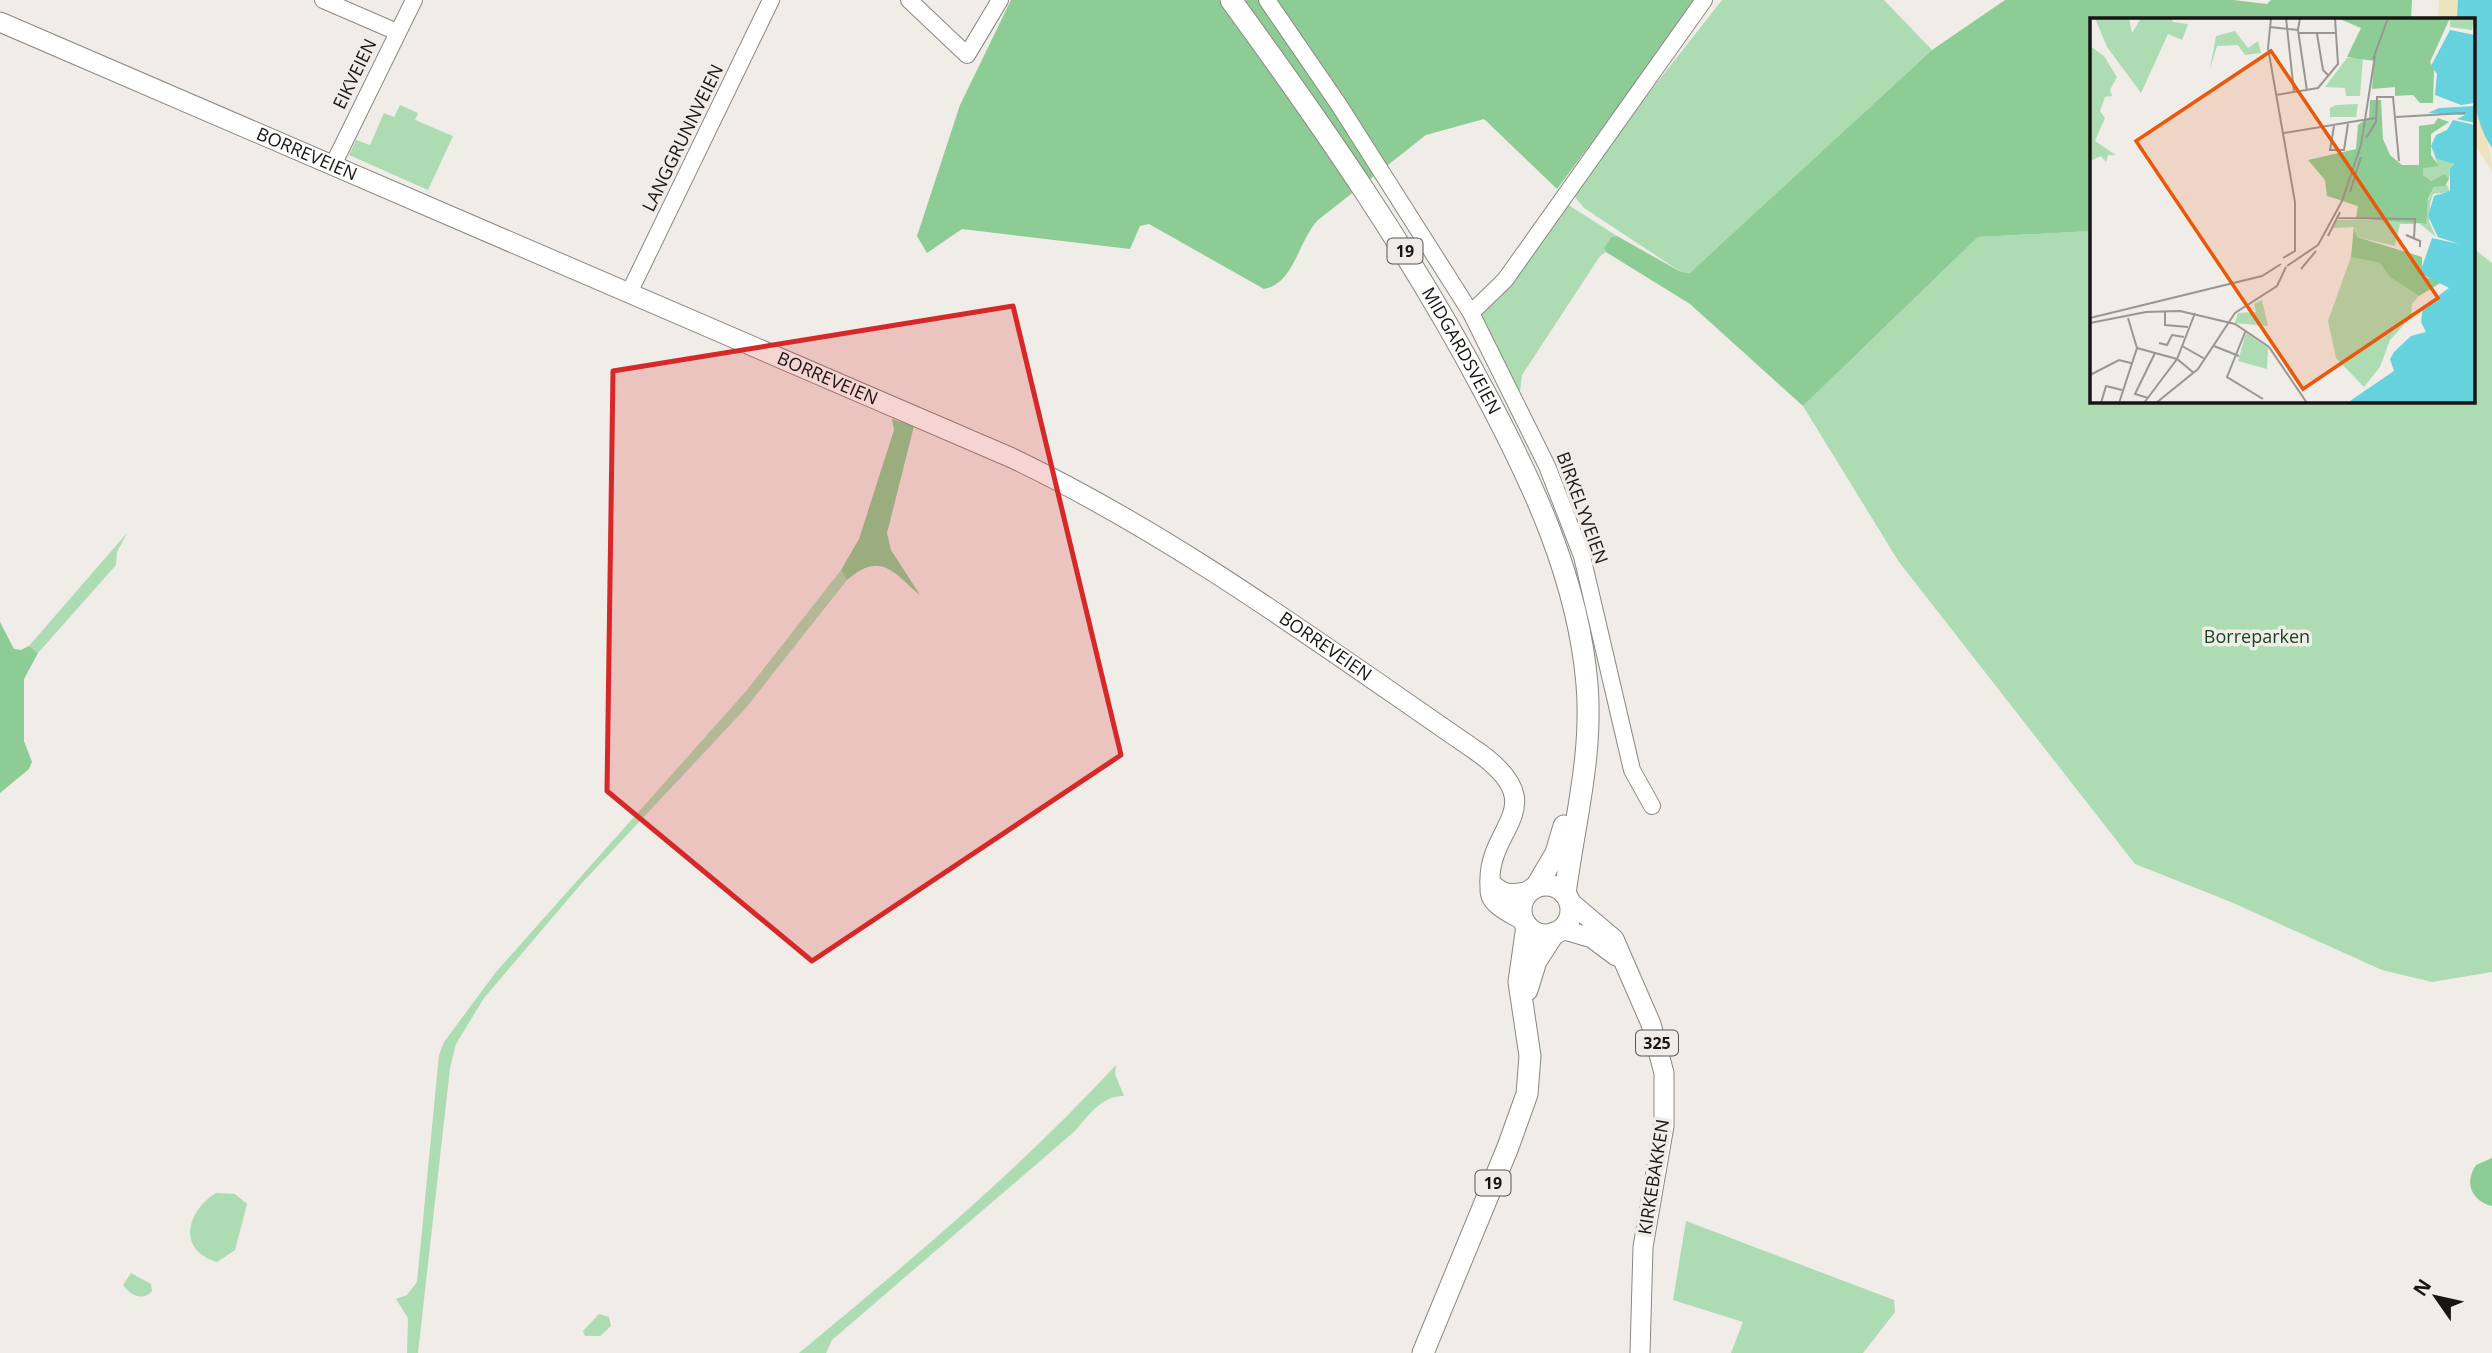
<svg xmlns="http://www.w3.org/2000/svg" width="2492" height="1353" font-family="'Open Sans',sans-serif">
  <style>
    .green { fill: #addcb2 }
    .forest { fill: #8dcd95 }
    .sand { fill: #ede3be }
    .water { fill: #65d2de }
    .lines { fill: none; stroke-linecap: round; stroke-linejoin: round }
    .minor-casing { stroke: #8b8883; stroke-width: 18 }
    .major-casing { stroke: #8b8883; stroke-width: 21 }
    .highway-casing { stroke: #8b8883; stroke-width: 23 }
    .minor { stroke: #fff; stroke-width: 16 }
    .major { stroke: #fff; stroke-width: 19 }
    .highway { stroke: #fff; stroke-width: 21 }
    .marked { fill: #d62828; fill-opacity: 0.2; stroke: #d62828; stroke-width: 5; stroke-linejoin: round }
    .labels { text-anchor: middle; stroke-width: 7; stroke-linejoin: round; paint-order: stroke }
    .shield { fill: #f0ece7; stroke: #585654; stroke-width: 2 }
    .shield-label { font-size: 16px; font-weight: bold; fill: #171615 }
    .street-label { font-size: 18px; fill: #171615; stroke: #f0ece7 }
    .park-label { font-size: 18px; fill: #174420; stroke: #f0ece7 }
    .inset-road { fill: none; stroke: #999693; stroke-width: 2 }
    .view { fill: #e8590c; fill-opacity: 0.15; stroke: #e8590c; stroke-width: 3.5 }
    .inset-edge { fill: none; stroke: #171615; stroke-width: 3.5 }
  </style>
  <rect width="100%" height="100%" fill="#f0ece7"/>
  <g class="green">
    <path d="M1722,0H1884L1932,50L1701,264L1690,273L1681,272L1584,208L1575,197L1578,183Z"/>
    <path d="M400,105L418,113L415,120L453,136L428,190L349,155L356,140L370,145L384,113L394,117Z"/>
    <path d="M1567,204L1617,236L1611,237L1604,248L1606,252L1600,256L1522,375L1520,392L1483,327L1481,317L1484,306Z"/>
    <path d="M2091,231V401H2473V248L2492,263V972L2432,982L2382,970L2231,902L2135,864L1899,562L1803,406L1978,237Z"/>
    <path d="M127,533L117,552L116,565L38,653L29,646Z"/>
    <path d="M841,570L847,580L745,709L581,884L484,998L456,1044L450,1068L418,1353H407L408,1318L396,1299L407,1295L417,1282L439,1055L444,1042L496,972L747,690Z"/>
    <path d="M1116,1065L1115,1074L1124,1096C1102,1095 1088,1116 1075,1131L832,1340L826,1353H799C909,1262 1019,1170 1116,1065Z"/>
    <path d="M216,1193L235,1194L247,1204L235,1250L217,1262C176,1250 187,1211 216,1193Z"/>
    <path d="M1686,1221L1894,1300L1895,1312L1863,1353H1731L1743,1322L1673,1300Z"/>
    <path d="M131,1273L151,1284L152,1291C143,1302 130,1295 123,1285Z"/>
    <path d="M599,1314L609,1317L611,1326L600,1336H585L583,1331Z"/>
  </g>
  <g class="forest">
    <path d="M1011,0H1698L1557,189L1484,119L1426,135L1318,220C1298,241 1294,284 1264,289L1149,224L1140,226L1130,249L962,229L927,253L917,236L960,105Z"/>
    <path d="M2005,0H2233L2267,4L2271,0H2412L2411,19H2091V231L1978,237L1803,406L1690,304L1606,252L1604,248L1611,237L1617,236L1681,272L1690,273L1932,50Z"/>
    <path d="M892,419L914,426L887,533L891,550L920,595C892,571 881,551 847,580L841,570L859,539L894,430Z"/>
    <path d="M0,622L14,649L21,650L29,646L38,653L24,679V741L32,762L29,769L0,793Z"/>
    <path d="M2492,1158V1206C2471,1201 2464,1182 2476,1165Z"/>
  </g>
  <g class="sand">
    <path d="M2439,0H2459L2457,19H2438Z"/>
    <path d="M2473,94C2480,120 2492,145 2492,171L2473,142Z"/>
  </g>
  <path class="water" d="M2458,0H2492V148C2467,111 2473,62 2473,19H2457Z"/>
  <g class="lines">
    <g class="minor-casing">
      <g id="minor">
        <path d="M323,0L397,32"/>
        <path d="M909,0L967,55L1000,0"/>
        <path d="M1267,0L1339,105L1471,313L1547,466L1582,556L1632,770L1652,806"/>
        <path d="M333,165L414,0"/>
        <path d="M629,293L771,0"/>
        <path d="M1471,313L1505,280L1704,0"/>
      </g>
    </g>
    <g class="major-casing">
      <g id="major">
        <path id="s1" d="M0,22L1012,458C1179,538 1326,648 1478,752C1554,807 1488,826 1490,882C1490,890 1489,896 1495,902C1502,910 1514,915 1523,920"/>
        <path d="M1490,882C1503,896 1512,895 1529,891"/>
        <path d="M1569,901L1614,939L1651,1024L1664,1073V1126L1643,1247L1640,1353"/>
        <path d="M1561,929L1592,938L1616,956"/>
      </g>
    </g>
    <g class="highway-casing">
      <g id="highway">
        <path id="s2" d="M1231,0C1323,126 1411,253 1484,391C1533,483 1578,579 1587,684C1593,756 1574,824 1565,894"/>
        <circle cx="1546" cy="910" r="25"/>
        <path d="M1536,887L1556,853L1564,826"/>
        <path d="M1527,990L1536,961L1554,933"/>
        <path d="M1423,1353L1508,1147L1527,1094L1530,1056L1519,982L1527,926"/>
      </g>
    </g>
    <use href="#minor" class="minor"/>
    <use href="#major" class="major"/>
    <use href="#highway" class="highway"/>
  </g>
  <path class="marked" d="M1013,306L1121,755L812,961L607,791L613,371Z"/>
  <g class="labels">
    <g class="shield">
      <rect x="1387.5" y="238.5" width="35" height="25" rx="5"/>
      <rect x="1636" y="1030.5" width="42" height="25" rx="5"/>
      <rect x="1475.5" y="1170.5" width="35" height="25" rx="5"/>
    </g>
    <g class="shield-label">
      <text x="1405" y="257">19</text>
      <text x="1657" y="1049">325</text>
      <text x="1493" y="1189">19</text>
    </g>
    <g class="street-label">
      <text transform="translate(355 74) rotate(-64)" y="6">EIKVEIEN</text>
      <text transform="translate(683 138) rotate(-64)" y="6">LANGGRUNNVEIEN</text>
      <text dy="6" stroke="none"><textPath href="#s1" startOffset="334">BORREVEIEN</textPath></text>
      <text dy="6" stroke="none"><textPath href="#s2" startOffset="420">MIDGARDSVEIEN</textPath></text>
      <text dy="6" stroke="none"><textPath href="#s1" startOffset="901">BORREVEIEN</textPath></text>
      <text transform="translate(1582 508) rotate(70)" y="6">BIRKELYVEIEN</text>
      <text dy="6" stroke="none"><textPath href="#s1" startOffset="1468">BORREVEIEN</textPath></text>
      <text transform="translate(1654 1177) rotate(-81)" y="6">KIRKEBAKKEN</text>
    </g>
    <g class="park-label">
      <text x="2257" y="643">Borreparken</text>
    </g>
  </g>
  <g transform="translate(2090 18)">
    <rect width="385" height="385" fill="#f0ece7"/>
    <path d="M5,0H39L42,15L51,0H82L83,4L98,6L92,22L78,16L51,75L17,29ZM360,0H385L382,12L360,9ZM145,13L158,30L168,23L171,35L155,37L148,27L127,28L120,51L126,18ZM0,28L14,38L27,59L20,72L22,78L15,79L10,93L15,100L5,123L26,137H18L16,144L11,138L0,143ZM257,40H273L270,78H256L255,70L235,69ZM246,87L268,86L266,99H240V90ZM341,128L345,137L363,146L359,161L356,157L341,163L333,158V150L347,145ZM357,167L360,174L343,176L340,186L339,204L346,219L330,206H335V190L344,169ZM247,202H325L326,206H310L305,228L267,219L265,209L243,210ZM261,239L290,245L301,259L329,278L322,286L321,299L300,322L290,349L274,369L246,340L238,303ZM172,282L178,308L145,305L148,295L166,294L164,286ZM156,315L178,330L177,351L148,343Z" fill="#addcb2"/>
    <path d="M247,0H360L340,44L344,51L343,85H330L323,77L305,78V69L282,71L284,43L257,39L271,10ZM280,82H291L293,121L300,137L312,147H329V108L344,106L348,100L359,104L341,116V137L349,148L333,150V157L341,163L355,156L359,161L355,168L344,169L338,181L336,206L266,200L268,188L237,178L235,162L218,142L266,131L268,107L279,99ZM264,208L267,219L332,239V258L352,264L329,278L300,259L290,245L261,239Z" fill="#8dcd95"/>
    <path d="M360,12L385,17V85L371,87L345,77L347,56L341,48ZM385,88V105L367,101L375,97L338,95L349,90ZM363,102L385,107V385H257L304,353L300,341L304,334L321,318L336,314L331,304L333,289L359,270L330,255L342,220L369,226L348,219L338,198L344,178L360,173V151L364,146L347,141L341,128L346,117L357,112Z" fill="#65d2de"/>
    <path class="inset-road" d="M181,0L178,30L205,184V233L193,240M196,0L204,74M210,0L208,12L217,73M180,9L208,12M208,15H245M227,16L233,52L239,58M283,41L298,0M186,77L228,70L248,46L245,0M306,99L375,95M244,108L240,132H254L258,106M194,115L285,100M276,120L286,104L287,79H303L309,143M260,174L271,139M248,200L325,201L324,220M316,217L330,223V229M238,218L250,194M197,248L228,227L252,183L271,127L285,38M211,251L226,233M75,294V307L98,309M0,300L172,258L191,246M0,305L56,294L90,293L145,306L179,329L217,385M156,312L137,359L173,381M69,325L77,327L82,317L94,319M92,328L115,341M124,328L149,338M47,330L87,341L104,355M0,357L29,342L41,345M58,380L45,376L65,335M11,385L16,368L32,372M29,385L47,330L38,300M54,385L87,341L105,295M66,385L108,351L145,295L187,268L196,249"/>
    <path class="view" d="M181,33L348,280L213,371L46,123Z"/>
    <rect width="385" height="385" class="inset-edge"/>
  </g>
  <g transform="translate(2436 1297) rotate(304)" stroke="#f0ece7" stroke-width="5" paint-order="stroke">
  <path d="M0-5L12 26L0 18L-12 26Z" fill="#171615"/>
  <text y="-10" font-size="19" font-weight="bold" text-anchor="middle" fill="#171615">N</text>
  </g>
</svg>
